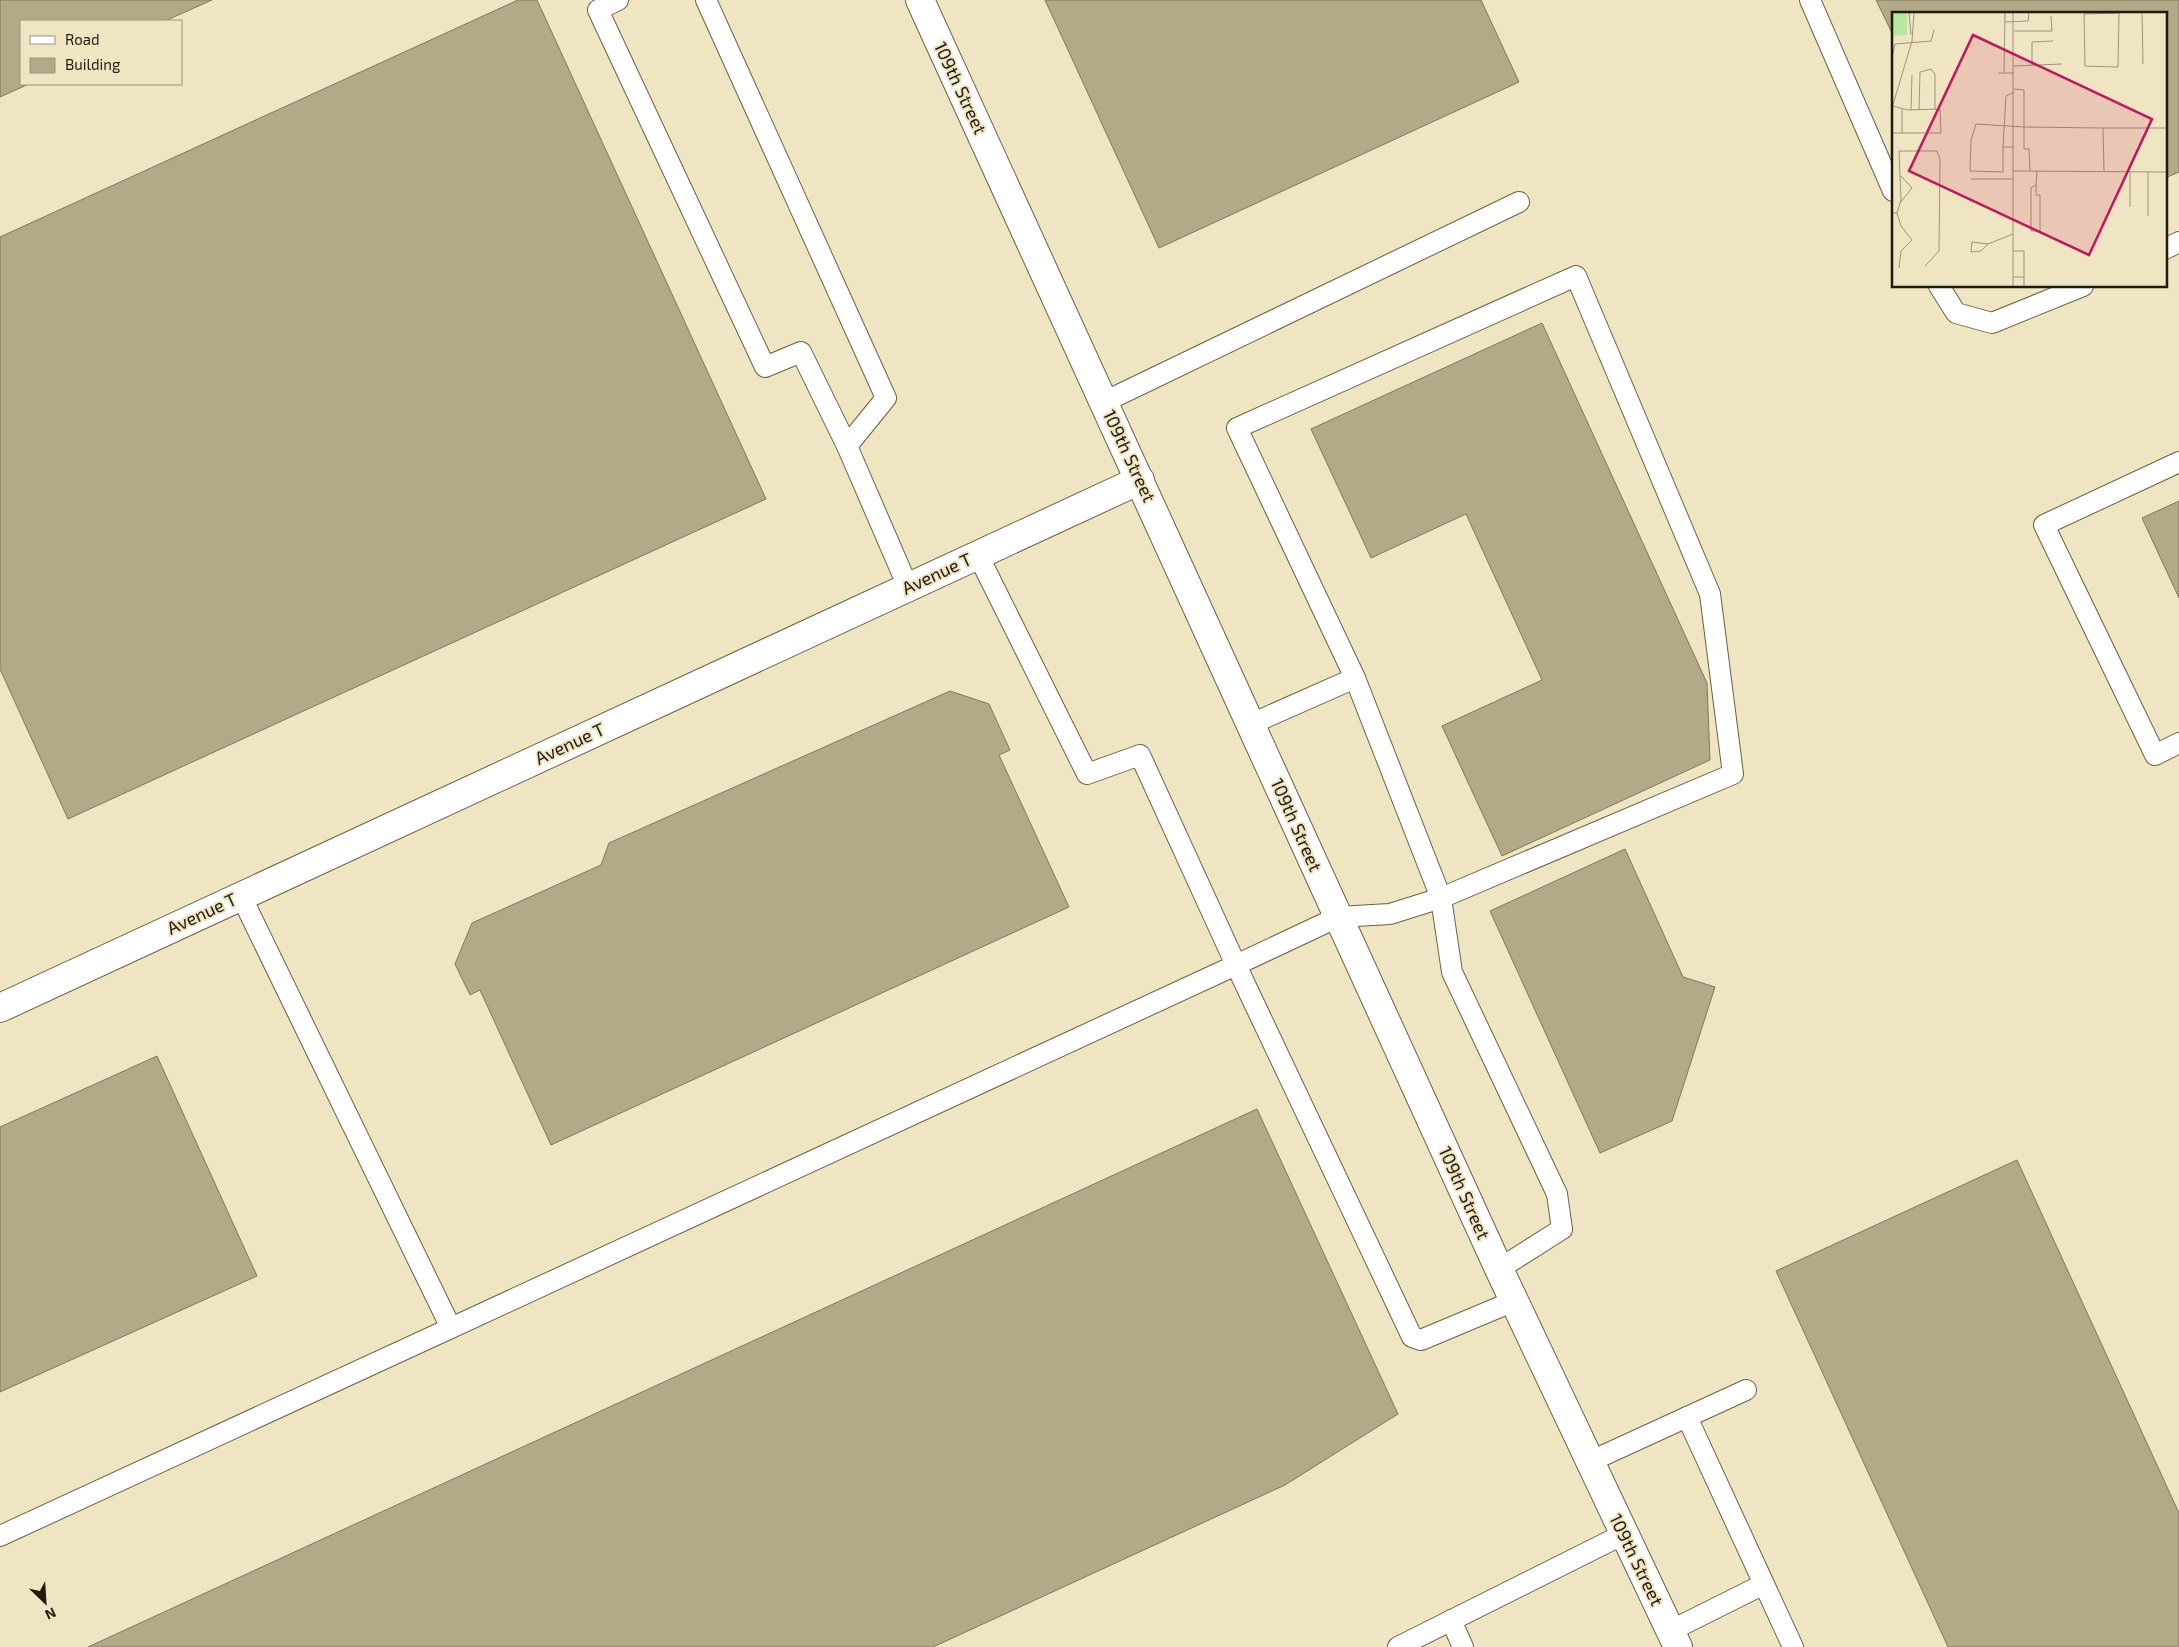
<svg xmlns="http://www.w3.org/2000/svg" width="2179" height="1647" font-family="'Exo 2',sans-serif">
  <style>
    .building { fill: #b3a888; stroke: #827859 }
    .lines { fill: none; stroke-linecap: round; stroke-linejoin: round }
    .service-casing { stroke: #6a6042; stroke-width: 22 }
    .minor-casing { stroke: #6a6042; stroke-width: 30 }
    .service { stroke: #fff; stroke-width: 20 }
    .minor { stroke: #fff; stroke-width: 28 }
    .labels { text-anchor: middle; stroke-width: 4; stroke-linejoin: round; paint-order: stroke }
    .street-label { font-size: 18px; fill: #1f1b0f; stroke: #f0e5c3 }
    .inset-road { fill: none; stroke: #9c947b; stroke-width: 1 }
    .view { fill: #c2185b; fill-opacity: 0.15; stroke: #c2185b; stroke-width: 2.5 }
    .inset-edge { fill: none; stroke: #1f1b0f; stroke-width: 2.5 }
  </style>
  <rect width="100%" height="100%" fill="#f0e5c3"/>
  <g class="building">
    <path d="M0,0H212L165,21H21V84H29L0,97Z"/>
    <path d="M518,0H537L766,499L68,819L0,669V237Z"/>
    <path d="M1045,0H1481L1519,82L1159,248Z"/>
    <path d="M1876,0H2179V172L2165,178V14H1893V35Z"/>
    <path d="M1542,323L1707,683L1710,760L1502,856L1442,726L1542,680L1466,514L1371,558L1311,429Z"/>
    <path d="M2179,501V598L2142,518Z"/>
    <path d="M950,691L989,704L1010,750L999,755L1069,907L551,1145L480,990L470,995L455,964L472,923L601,865L609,843Z"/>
    <path d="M1625,849L1683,977L1715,987L1672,1121L1600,1153L1490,911Z"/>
    <path d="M157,1056L257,1276L0,1392V1127Z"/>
    <path d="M1257,1109L1398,1414L1285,1485L933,1647H88Z"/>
    <path d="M2017,1160L2179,1513V1647H1948L1776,1271Z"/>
  </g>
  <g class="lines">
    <g class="service-casing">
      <g id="service">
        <path d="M618,0L598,10L765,367L801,352L847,446L908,587"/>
        <path d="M706,0L886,398L847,446"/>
        <path d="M1810,0L1893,191"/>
        <path d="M2165,249L2179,242"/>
        <path d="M1939,286L1956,313L1992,323L2083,286"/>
        <path d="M1104,402L1519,202"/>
        <path d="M2179,462L2044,525L2155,755L2179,743"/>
        <path d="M1355,678L1237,428L1576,276L1710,594L1733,774L1441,898L1390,914L1338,917L1236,965L1412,1337L1421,1340L1514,1301"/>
        <path d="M1251,724L1355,678L1441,898L1452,972L1557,1194L1562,1229L1499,1269"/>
        <path d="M451,1328L1236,965L1140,755L1087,774L978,555"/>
        <path d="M1687,1417L1793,1647"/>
        <path d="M1589,1462L1746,1390"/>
        <path d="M0,1536L451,1328L241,896"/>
        <path d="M1451,1620L1463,1647"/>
        <path d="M1670,1631L1764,1584"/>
        <path d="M1398,1647L1624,1534"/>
      </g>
    </g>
    <g class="minor-casing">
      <g id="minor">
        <path d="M920,0L1499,1269L1678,1647"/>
        <path d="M0,1008L1140,480"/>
      </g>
    </g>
    <use href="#service" class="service"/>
    <use href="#minor" class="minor"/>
  </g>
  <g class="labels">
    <g class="street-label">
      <text transform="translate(960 88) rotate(65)" y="6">109th Street</text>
      <text transform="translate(1129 456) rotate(65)" y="6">109th Street</text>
      <text transform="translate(937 574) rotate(-25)" y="6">Avenue T</text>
      <text transform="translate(570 744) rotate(-25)" y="6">Avenue T</text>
      <text transform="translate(1296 825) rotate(66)" y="6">109th Street</text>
      <text transform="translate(202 914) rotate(-25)" y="6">Avenue T</text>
      <text transform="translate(1464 1193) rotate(66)" y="6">109th Street</text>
      <text transform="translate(1636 1560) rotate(64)" y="6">109th Street</text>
    </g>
  </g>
  <g transform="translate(1892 12)">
    <rect width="275" height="275" fill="#f0e5c3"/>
    <path d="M0,1H15V23L0,24Z" fill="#b8e5a0"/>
    <path class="inset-road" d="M17,1L19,23M227,1L226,55L193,54L192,2ZM250,1L251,52M113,10L136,9L137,1M122,19H160L159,4M0,45L3,32L39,29L42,18M140,53V30L161,29M122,54L170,52M106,61H122M112,61L113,1M0,96L20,29L22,1M19,98L20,63M27,98L28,60L39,57L43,62V98M0,121H49L48,97L16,98L0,94M10,121V97M111,135V160L78,159L79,128L84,112L132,115V78L122,77M122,135H111L114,84L122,80M121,159L275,160M138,159L137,137H132V115L211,116M212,159L211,116H275M238,159V195M79,167H121M144,173V183H148V219H139V176L144,173L145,159M8,191L20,176L9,164M0,201H5L9,188L7,139H45L48,147L47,239L33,254M5,201L9,214L20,228L9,239L7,256M256,204V160M96,232L80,230L79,240L89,239L96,232L121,222M121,239H132V265M121,265H132V274M121,274V1"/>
    <path class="view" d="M81,23L260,107L197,243L17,159Z"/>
    <rect width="275" height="275" class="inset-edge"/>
  </g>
  <rect x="20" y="20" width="162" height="65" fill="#f0e5c3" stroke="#9c947b"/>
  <rect x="30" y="36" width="25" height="8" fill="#ffffff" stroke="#9c947b"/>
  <text x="65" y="45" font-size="15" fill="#1f1b0f">Road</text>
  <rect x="30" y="58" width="25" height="15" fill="#b3a888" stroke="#9c947b"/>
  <text x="65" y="70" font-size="15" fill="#1f1b0f">Building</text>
  <g transform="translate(45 1602) rotate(155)" stroke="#f0e5c3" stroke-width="4" paint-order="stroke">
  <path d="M0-4L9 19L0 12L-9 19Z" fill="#1f1b0f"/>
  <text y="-8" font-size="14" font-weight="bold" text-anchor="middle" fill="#1f1b0f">N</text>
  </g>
</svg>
